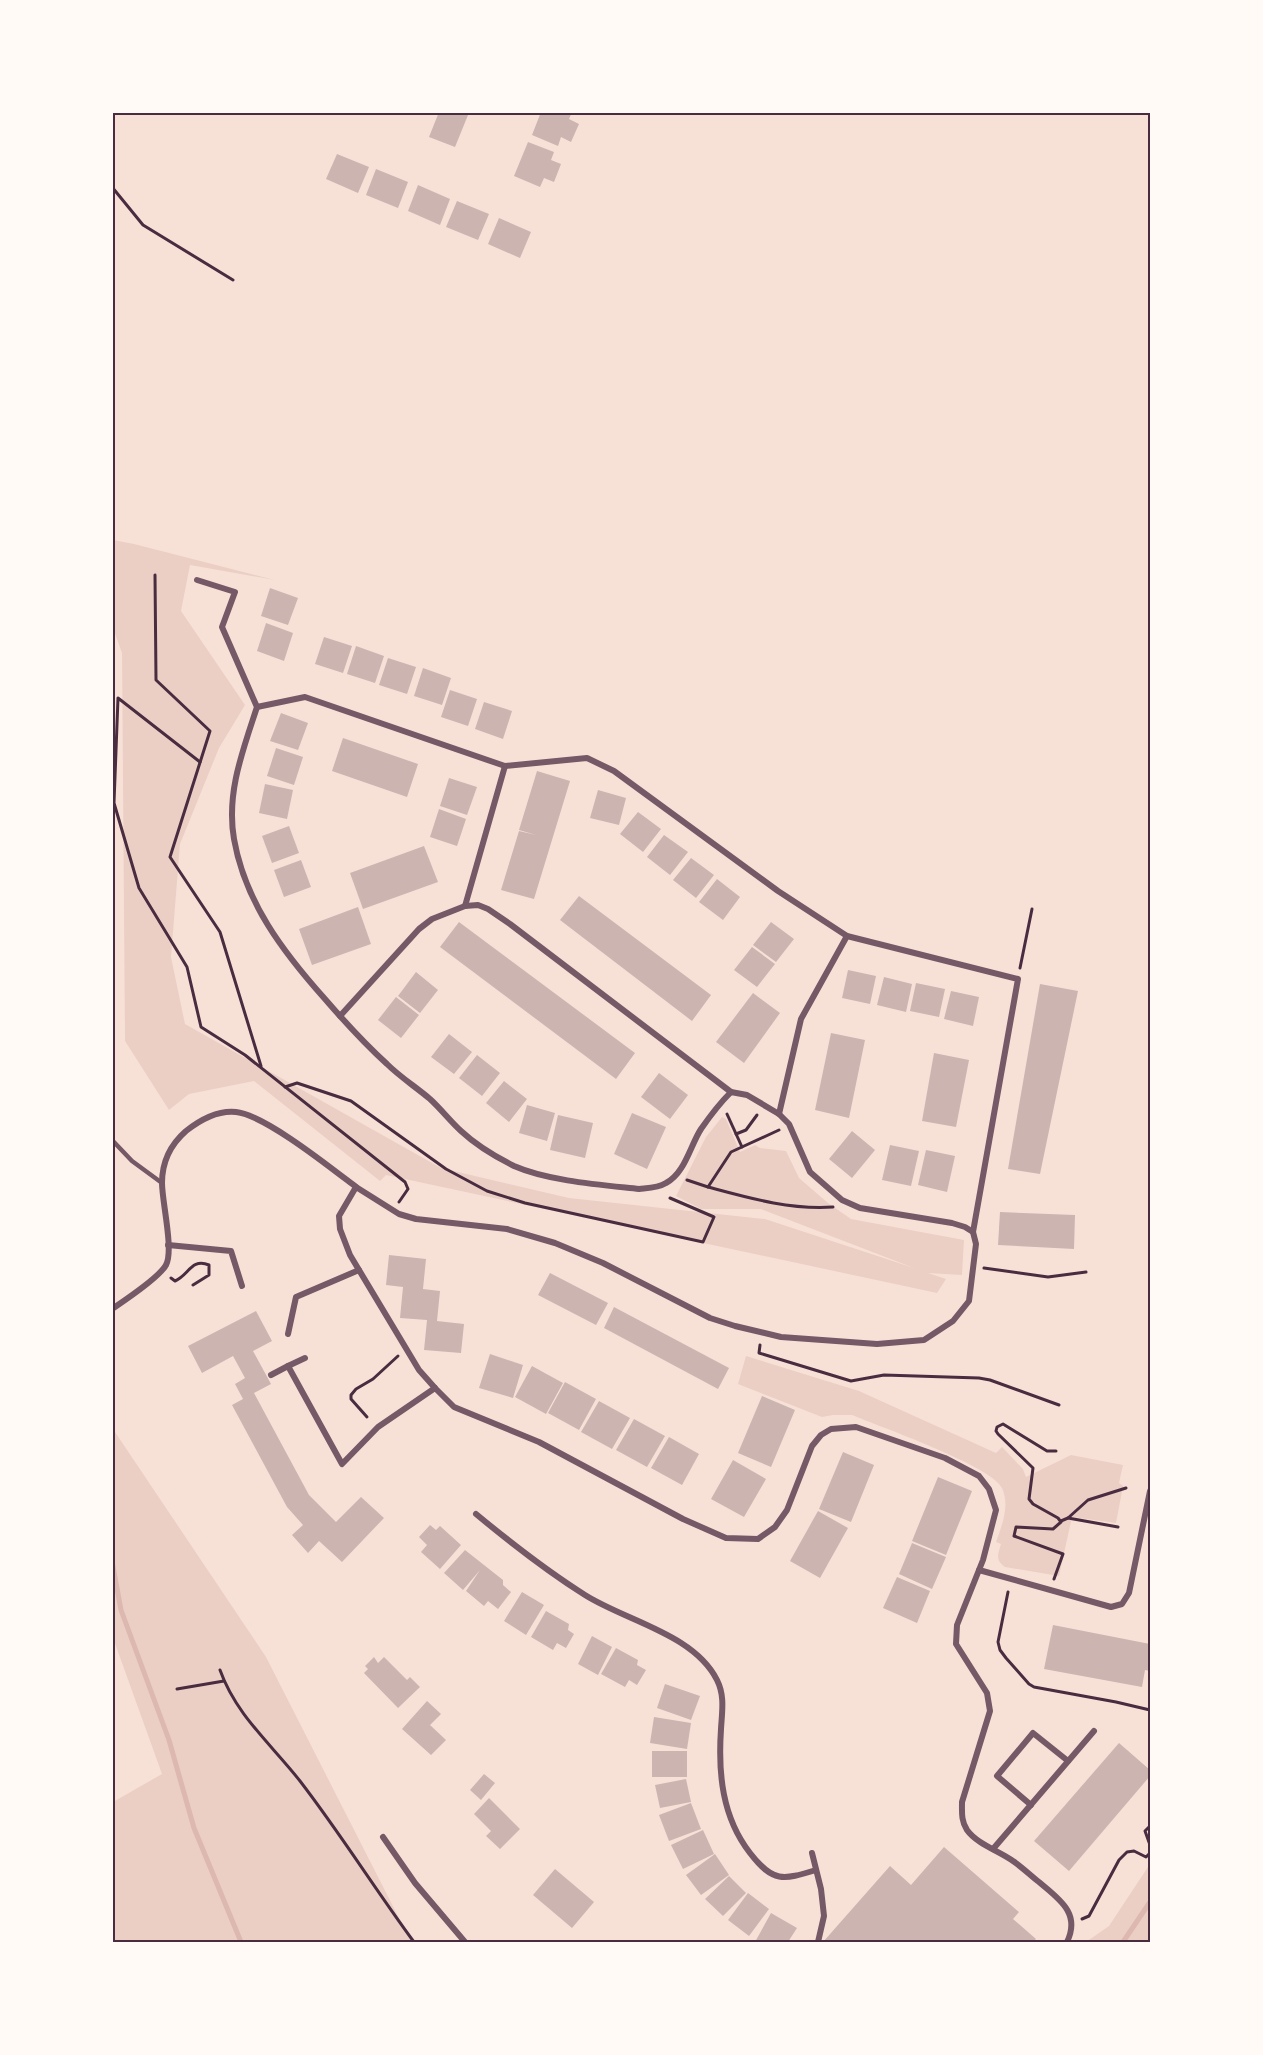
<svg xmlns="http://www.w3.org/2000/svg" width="1263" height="2055" font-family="'Varela Round',sans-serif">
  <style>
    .green { fill: #ebcfc5 }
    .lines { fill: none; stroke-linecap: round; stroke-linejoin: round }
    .stream { stroke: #dcb8b0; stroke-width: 5 }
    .building { fill: #ccb4b1 }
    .path { stroke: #4a2c40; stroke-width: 3 }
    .service { stroke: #755966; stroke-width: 4.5 }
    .minor { stroke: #755966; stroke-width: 6 }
    .neatline { fill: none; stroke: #4a2c40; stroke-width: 2 }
  </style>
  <rect width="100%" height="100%" fill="#f7e1d7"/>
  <g class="green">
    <path d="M113,540L134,544L275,580L190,565L181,611L245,705L219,748L180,844L171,957L185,1024L441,1168L569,1198L765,1219L914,1268L761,1209H701L676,1196L706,1137L722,1117L726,1119L740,1152L755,1145L760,1148L786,1151L799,1178L828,1203L851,1219L964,1240L962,1275L928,1273L946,1279L937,1293L386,1175L380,1181L254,1081L189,1094L169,1110L125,1041L122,653L113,628Z"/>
    <path d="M746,1356L859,1391L996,1453L1002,1447L1023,1469L1026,1477L1071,1455L1123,1465L1119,1483L1123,1486L1116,1523L1072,1517L1059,1576L1005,1567C995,1560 998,1554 1001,1544L996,1542C1002,1525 1010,1506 1002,1488C992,1466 878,1426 852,1415H833L822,1417L738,1384Z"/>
    <path d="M113,1429L266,1657L400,1920L414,1942H113V1802L162,1774L113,1638Z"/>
    <path d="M1150,1864V1942H1086L1109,1926Z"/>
  </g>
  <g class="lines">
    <g class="stream">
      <path d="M112,1561L121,1610L169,1740L194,1828L241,1942"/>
      <path d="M1123,1942L1150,1902"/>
    </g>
  </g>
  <g class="building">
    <path d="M439,112H461L468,115L455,147L429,137Z"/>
    <path d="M541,112H572L569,119L579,124L571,142L561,137L558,146L532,135Z"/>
    <path d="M528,142L554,152L551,160L561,164L554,182L544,178L540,187L514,176Z"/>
    <path d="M337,154L369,167L358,193L326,179Z"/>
    <path d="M376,169L408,182L398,208L366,195Z"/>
    <path d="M418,185L450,199L440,225L408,211Z"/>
    <path d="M457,201L489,214L478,240L446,227Z"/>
    <path d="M499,218L531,232L520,258L488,244Z"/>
    <path d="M270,588L298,598L288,625L261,616Z"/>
    <path d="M266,623L293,633L284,661L257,651Z"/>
    <path d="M324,637L352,646L343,673L315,664Z"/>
    <path d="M356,646L384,656L375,683L347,674Z"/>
    <path d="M388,658L416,667L407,694L379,685Z"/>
    <path d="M423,668L451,678L442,705L414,696Z"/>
    <path d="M450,690L477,699L468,726L441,717Z"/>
    <path d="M484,702L512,711L503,739L475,729Z"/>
    <path d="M281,713L308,723L298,750L270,741Z"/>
    <path d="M343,738L418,764L407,797L332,771Z"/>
    <path d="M276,748L303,757L294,785L267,776Z"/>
    <path d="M537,771L570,781L534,899L501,890L519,831L536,835L519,830Z"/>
    <path d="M449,778L477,787L467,815L440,806Z"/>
    <path d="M265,784L293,790L287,819L259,813Z"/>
    <path d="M598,790L626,798L619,825L590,818Z"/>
    <path d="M439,809L466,819L457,846L430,837Z"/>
    <path d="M638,812L661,829L643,852L620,834Z"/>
    <path d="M289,826L299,853L272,863L262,836Z"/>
    <path d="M664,835L688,852L670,875L647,857Z"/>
    <path d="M424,846L438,882L363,909L350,873Z"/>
    <path d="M691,858L714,875L696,898L673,880Z"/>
    <path d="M301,860L311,887L284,897L274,870Z"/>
    <path d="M717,879L740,897L723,920L699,902Z"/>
    <path d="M579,896L711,995L692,1021L560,920Z"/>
    <path d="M358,907L371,944L312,965L299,929Z"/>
    <path d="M459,922L635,1053L616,1079L440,947Z"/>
    <path d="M771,922L794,939L776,962L753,945Z"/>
    <path d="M752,947L775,964L757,987L734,970Z"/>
    <path d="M848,970L876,976L870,1004L842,998Z"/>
    <path d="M416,972L438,990L420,1013L398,996Z"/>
    <path d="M884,977L912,984L906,1012L877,1005Z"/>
    <path d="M916,983L945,989L939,1017L910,1011Z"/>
    <path d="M1040,984L1078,991L1040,1174L1008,1169Z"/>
    <path d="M951,991L979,997L973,1026L944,1019Z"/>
    <path d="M753,993L780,1013L744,1063L716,1042Z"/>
    <path d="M396,997L419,1015L401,1038L378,1020Z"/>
    <path d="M831,1033L865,1040L849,1118L815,1110Z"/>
    <path d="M449,1034L472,1052L454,1074L431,1057Z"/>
    <path d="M934,1053L969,1060L956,1127L922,1121Z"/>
    <path d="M477,1055L500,1073L482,1096L459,1078Z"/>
    <path d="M659,1073L688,1095L670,1119L641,1097Z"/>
    <path d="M504,1081L527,1099L509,1122L486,1103Z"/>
    <path d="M527,1105L555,1113L547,1141L519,1133Z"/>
    <path d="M632,1113L666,1127L647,1169L614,1154Z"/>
    <path d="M558,1115L593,1123L585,1158L550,1150Z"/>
    <path d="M852,1131L875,1150L852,1178L829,1159Z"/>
    <path d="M890,1145L919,1151L911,1186L882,1180Z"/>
    <path d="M926,1150L955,1156L947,1192L918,1185Z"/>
    <path d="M1000,1212L1075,1215L1074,1249L998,1245Z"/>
    <path d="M389,1255L426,1259L423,1289L440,1291L437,1321L464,1324L461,1353L424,1350L427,1320L400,1318L403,1287L386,1285Z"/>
    <path d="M550,1273L608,1303L596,1325L538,1295Z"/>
    <path d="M614,1307L729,1368L718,1389L604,1328Z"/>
    <path d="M256,1311L272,1341L253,1351L271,1384L254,1393L309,1495L336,1522L361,1497L384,1518L342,1562L319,1541L308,1553L292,1535L303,1525L287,1507L232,1405L243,1399L235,1384L245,1378L233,1356L202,1373L188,1346Z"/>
    <path d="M490,1354L523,1365L513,1398L479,1388Z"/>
    <path d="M532,1366L563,1383L546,1414L515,1397Z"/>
    <path d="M565,1382L596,1399L579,1430L548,1413Z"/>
    <path d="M762,1396L795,1410L771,1467L738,1453Z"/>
    <path d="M599,1401L630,1418L612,1449L581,1432Z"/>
    <path d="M634,1419L665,1436L647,1467L616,1450Z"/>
    <path d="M669,1437L699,1454L682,1485L651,1468Z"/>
    <path d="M843,1452L874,1465L851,1522L819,1509Z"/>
    <path d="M733,1460L766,1479L744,1517L711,1499Z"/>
    <path d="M938,1477L972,1491L946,1555L912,1541Z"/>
    <path d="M818,1511L848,1528L820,1578L790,1561Z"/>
    <path d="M430,1525L436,1530L440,1526L461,1545L440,1569L421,1552L427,1545L419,1537Z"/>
    <path d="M912,1543L946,1557L932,1589L899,1574Z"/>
    <path d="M465,1550L503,1580V1585L511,1592L498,1609L488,1601L484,1606L466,1591L480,1570L463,1590L444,1573Z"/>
    <path d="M897,1577L930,1591L917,1623L883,1608Z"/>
    <path d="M522,1592L544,1605L526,1635L504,1621Z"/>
    <path d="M546,1611L569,1624L568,1630L574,1634L566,1648L557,1643L553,1650L531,1637Z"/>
    <path d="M1053,1625L1150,1644V1671L1145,1670L1142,1687L1044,1669Z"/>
    <path d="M592,1636L612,1647L598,1675L578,1664Z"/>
    <path d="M616,1648L638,1660L637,1665L646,1670L637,1685L629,1680L625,1687L601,1674Z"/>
    <path d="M374,1657L378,1663L384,1657L407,1680L410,1677L420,1687L398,1708L364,1673L368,1669L365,1666Z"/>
    <path d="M665,1684L700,1696L691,1720L657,1708Z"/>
    <path d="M427,1701L441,1714L430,1725L446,1740L431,1755L402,1729Z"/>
    <path d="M654,1717L691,1723L687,1749L650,1743Z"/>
    <path d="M1119,1743L1150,1770V1776L1069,1871L1034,1841Z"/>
    <rect x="652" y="1751" width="35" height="26"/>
    <path d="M484,1774L495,1783L481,1800L470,1790Z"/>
    <path d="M686,1779L691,1802L660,1808L655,1785Z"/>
    <path d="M489,1798L520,1829L500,1849L486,1836L491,1831L474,1814Z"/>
    <path d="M691,1803L701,1829L669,1841L659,1815Z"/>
    <path d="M703,1830L714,1854L683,1869L671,1845Z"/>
    <path d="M944,1847L1019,1912L1013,1919L1036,1939L1033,1942H823L890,1866L911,1885Z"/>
    <path d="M715,1854L729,1875L701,1895L686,1875Z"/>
    <path d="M555,1869L594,1902L572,1928L533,1895Z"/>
    <path d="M729,1876L746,1893L723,1916L705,1899Z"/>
    <path d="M748,1893L769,1909L749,1936L728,1920Z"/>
    <path d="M771,1913L797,1928L788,1942H755Z"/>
  </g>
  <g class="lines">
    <g class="path">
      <path d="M112,187L143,225L233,280"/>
      <path d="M155,575L156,680L210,731L170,857L220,932L261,1066"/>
      <path d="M200,762L118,698L114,803L139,888L187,967L201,1027L245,1055L405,1182L408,1189L399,1202"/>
      <path d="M1020,968L1032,909"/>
      <path d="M285,1087L297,1083L351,1101L446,1169L487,1191L525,1203L703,1242L714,1217L670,1198"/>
      <path d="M727,1114L742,1147"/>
      <path d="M736,1134L746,1130L757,1115"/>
      <path d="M687,1180L708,1187L731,1152L779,1130"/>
      <path d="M708,1187C749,1198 790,1210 833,1207"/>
      <path d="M984,1268L1048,1277L1086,1272"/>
      <path d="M171,1278L175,1281C189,1275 191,1258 209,1265V1275L193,1285"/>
      <path d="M760,1345L759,1353L851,1381L884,1375L979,1378L990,1380L1059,1405"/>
      <path d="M367,1417L351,1399V1395L356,1389L373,1379L398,1356"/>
      <path d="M1068,1518L1088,1500L1126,1488"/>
      <path d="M1061,1521L1068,1518L1118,1527"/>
      <path d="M1054,1579L1063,1554L1014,1536L1016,1527L1053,1529L1061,1522L1058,1518L1033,1504L1029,1499L1033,1468L998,1434L996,1431L997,1427L1003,1424L1047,1451H1056"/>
      <path d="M1008,1592L998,1642L1000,1650L1006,1658L1029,1684L1034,1687L1116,1702L1150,1710"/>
      <path d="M220,1670C236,1715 271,1744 300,1781C340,1833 375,1889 414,1942"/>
      <path d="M177,1689L224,1681"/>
      <path d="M1150,1826L1145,1831L1150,1845"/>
      <path d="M1082,1919L1089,1916L1119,1860L1127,1852L1134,1851L1146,1857L1150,1853"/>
    </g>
    <path class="service" d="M112,1140L132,1161L162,1183"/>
    <g class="minor">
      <path d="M197,580L235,592L222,627L257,707C243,750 226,793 234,839C245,902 283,952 325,999C344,1021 365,1044 387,1064C400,1077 416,1087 430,1099C441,1109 450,1121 461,1131C476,1145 496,1157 514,1166C548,1181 602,1185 639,1189C648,1188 658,1188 666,1183C685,1173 690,1146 701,1129C710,1116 720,1103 731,1092L747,1095L779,1114L789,1124L810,1172L842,1200L860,1208L952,1223L965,1227L973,1232L976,1244L969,1301L953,1321L924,1340L877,1344L781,1337L735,1326L710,1318L603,1263L555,1243L507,1229L416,1219L399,1214L356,1187"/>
      <path d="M257,707L305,697L505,766L587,758L614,771L778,891L847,936L1018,979L973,1232"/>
      <path d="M465,906L505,766"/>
      <path d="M340,1016L419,929L432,919L465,906L478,905L488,909L510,924L731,1092"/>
      <path d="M779,1114L801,1019L847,936"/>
      <path d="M168,1245L231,1251L242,1286"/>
      <path d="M112,1309C125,1300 159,1278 166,1265C174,1250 162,1202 162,1183C162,1162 170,1145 186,1131C200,1120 217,1110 236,1112C265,1115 331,1168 356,1187L339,1216L340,1229L350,1255L419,1370L435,1388L454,1407L539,1442L683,1519L726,1538L758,1539L775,1527L787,1510L812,1446L821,1435L831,1429L856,1427L945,1458L979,1476L989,1489L996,1510L983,1560L957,1625L956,1644L987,1693L990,1711L962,1802C962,1812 961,1821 967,1830C977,1844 999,1851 1013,1861C1022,1867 1030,1875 1039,1882C1059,1899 1081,1913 1067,1942"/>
      <path d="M288,1334L296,1297L359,1270"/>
      <path d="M288,1366L305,1358"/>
      <path d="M271,1375L288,1366L342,1464L378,1427L435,1388"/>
      <path d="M476,1514C511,1543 547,1571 585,1595C626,1621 694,1634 717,1680C725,1696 722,1711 721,1729C718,1773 722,1817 750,1853C773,1883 783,1880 816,1870"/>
      <path d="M979,1570L1111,1607L1122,1604L1129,1593L1150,1491"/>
      <path d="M1031,1805L997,1776L1033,1733L1068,1761"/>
      <path d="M383,1837L415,1883L465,1942"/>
      <path d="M993,1849L1094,1731"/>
      <path d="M812,1853L821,1889L824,1916L818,1942"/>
    </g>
  </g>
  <rect width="1263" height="2055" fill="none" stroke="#fffaf5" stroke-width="228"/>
  <rect x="114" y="114" width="1035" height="1827" class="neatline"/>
</svg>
